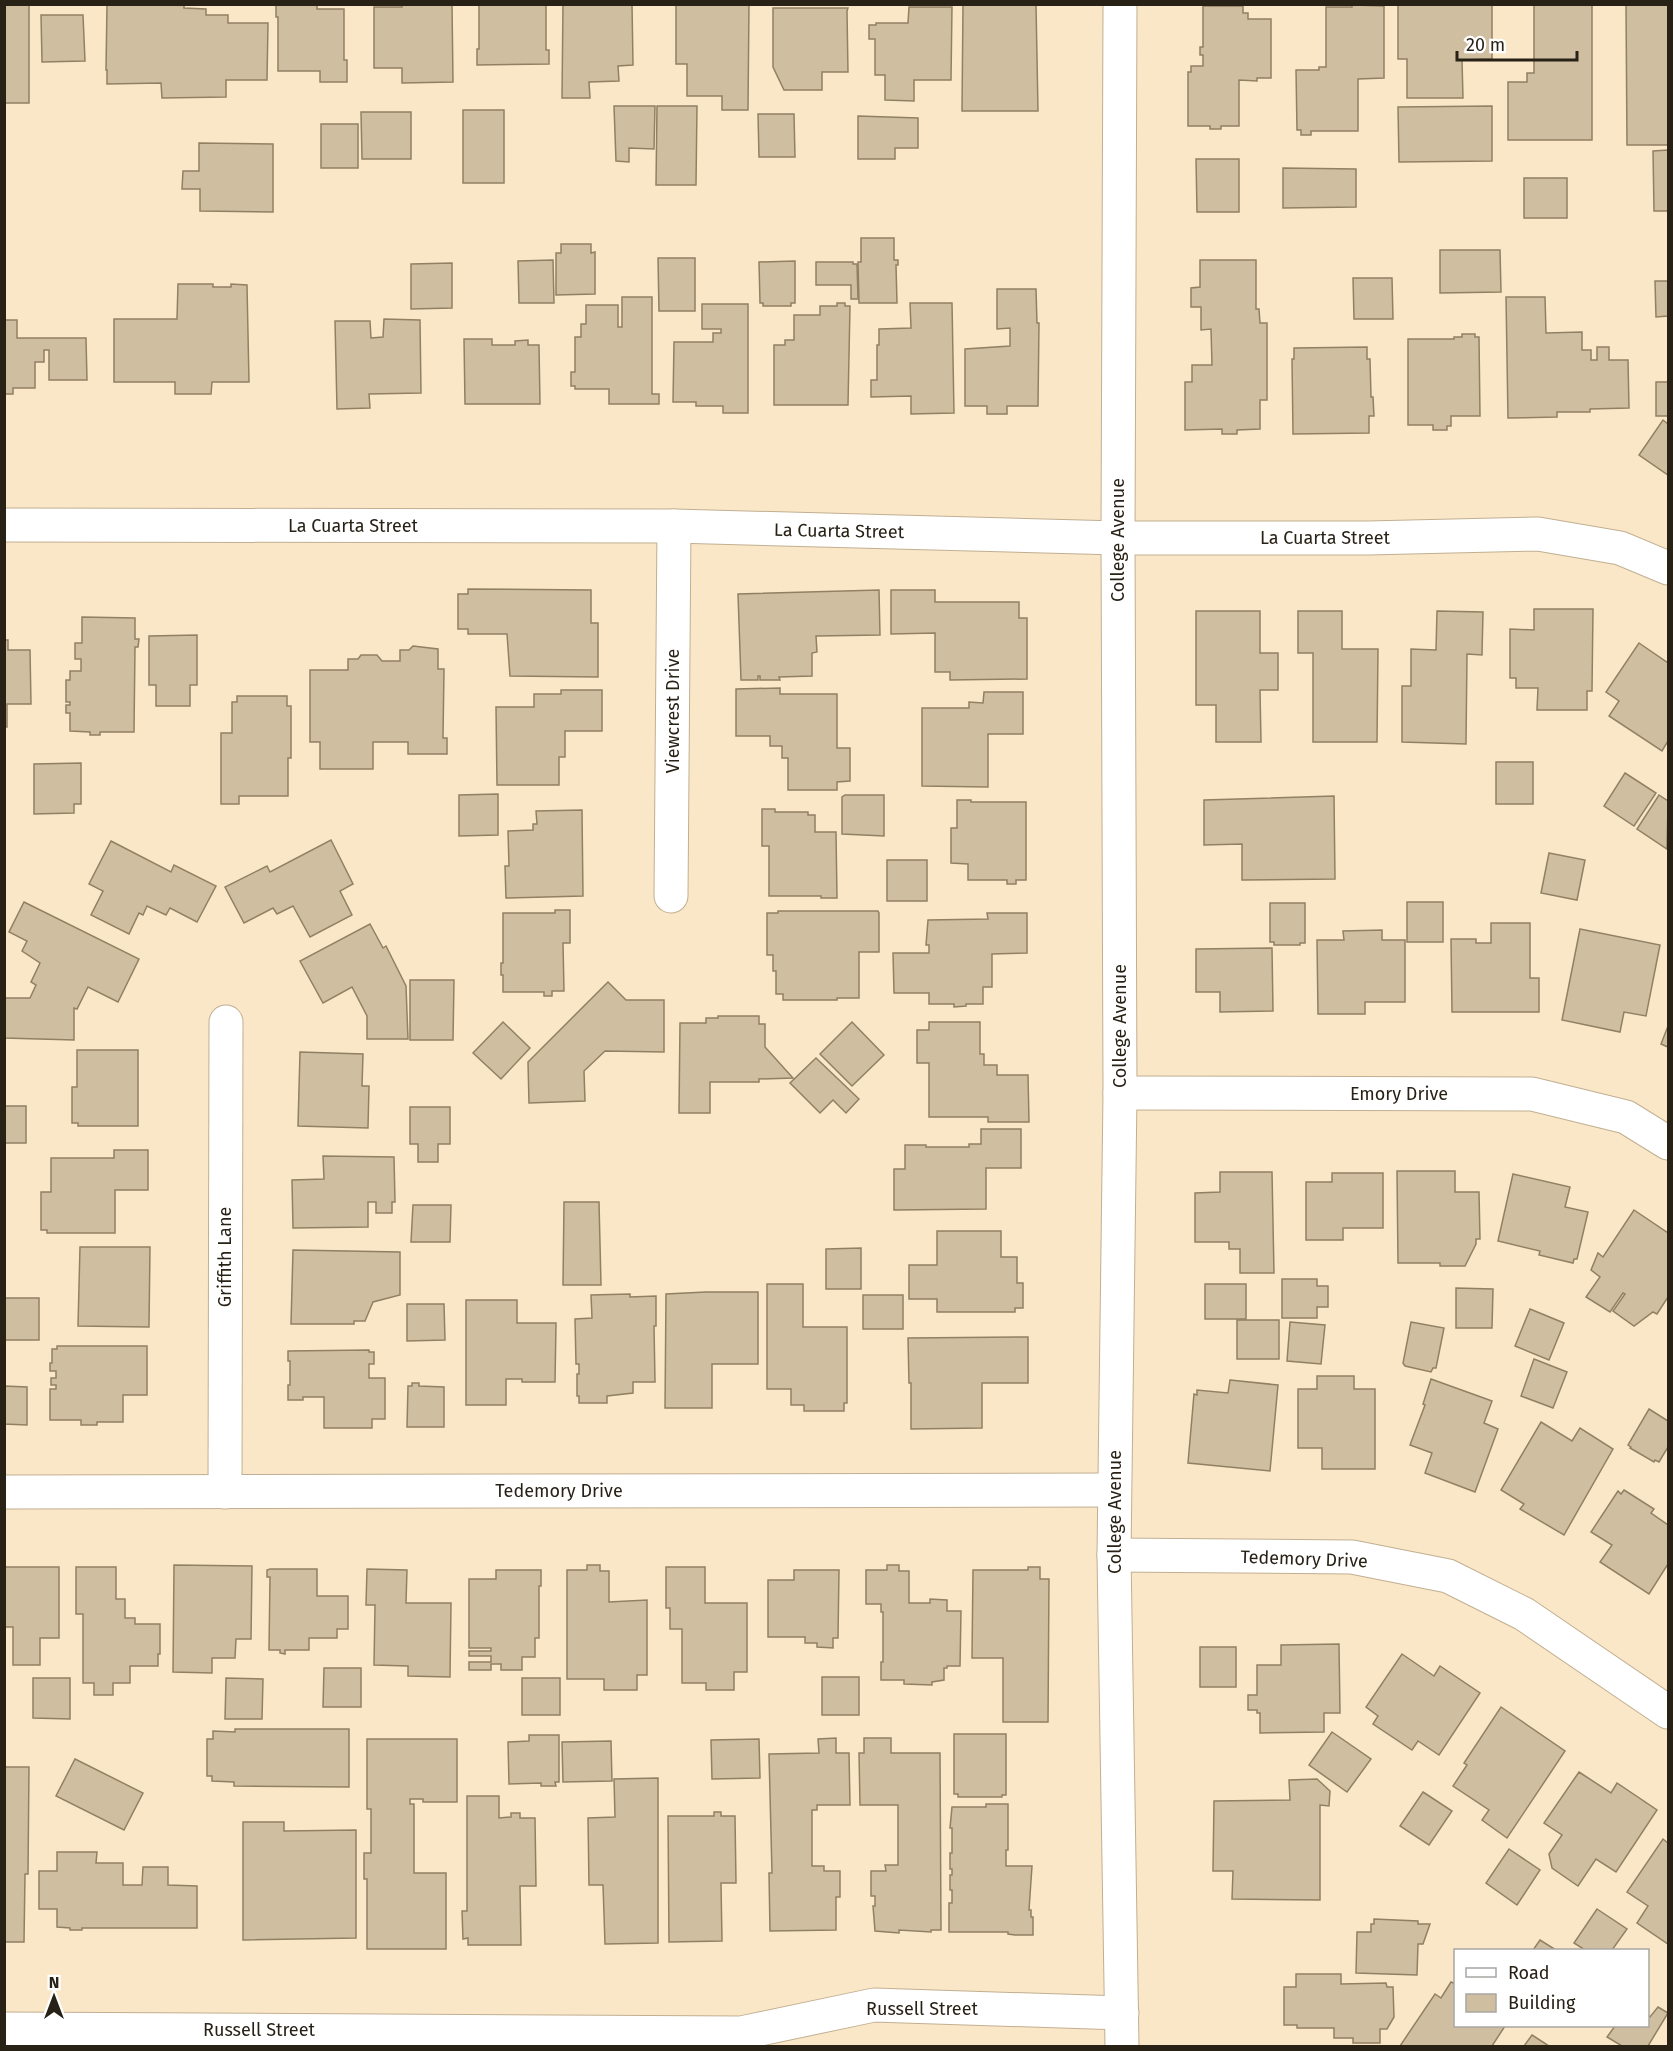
<svg xmlns="http://www.w3.org/2000/svg" width="1673" height="2051" font-family="'Fira Sans',sans-serif">
  <style>
    .building { fill: #d0bea0; stroke: #928064; stroke-width: 1.5 }
    .lines { fill: none; stroke-linecap: round; stroke-linejoin: round }
    .street-casing { stroke: #c1af91; stroke-width: 35 }
    .secondary-casing { stroke: #c1af91; stroke-width: 35 }
    .street { stroke: #fff; stroke-width: 33 }
    .secondary { stroke: #fff; stroke-width: 33 }
    .labels { text-anchor: middle; stroke-width: 6; stroke-linejoin: round; paint-order: stroke }
    .street-label { font-size: 18px; fill: #282116; stroke: #fff }
  </style>
  <rect width="100%" height="100%" fill="#fae7c8"/>
  <g class="building">
    <rect x="4" y="4" width="25" height="99"/>
    <path d="M107,4H184V8L206,9V15H228V23H268L267,80H226V97L162,98L161,83L107,84V70H106Z"/>
    <path d="M276,4H317V9H344V60H347V82H320V71H278V17H276Z"/>
    <path d="M402,4H452L453,82L402,83V68H374V7H402Z"/>
    <path d="M479,4H546V50H549V64L477,65V49H479Z"/>
    <path d="M563,4H632L633,65L618,66L619,81L589,82L590,98H562Z"/>
    <path d="M749,4L748,110H722V96H687V64H676V5Z"/>
    <path d="M963,4H1036L1038,111H962Z"/>
    <path d="M1492,4V59L1462,60L1463,98H1407V59H1398V5Z"/>
    <path d="M1534,4H1592V140H1508V82H1527V73H1534Z"/>
    <path d="M1352,5L1384,6V78L1358,79V131H1311V135H1301V130H1297L1296,70H1319V67H1326V7H1352Z"/>
    <path d="M1626,5H1668V145H1627Z"/>
    <path d="M1203,6H1243V13H1248V19H1271V78H1257V81L1239,80V126H1221V129H1210V126H1188V72H1191V66H1203V55H1200V47H1203Z"/>
    <path d="M909,7H952L951,80H914V101L885,100V75H875V39H869V25H876V23H908Z"/>
    <path d="M773,8H848L847,11L848,72H822V90H784L773,67Z"/>
    <path d="M41,15H83L85,61L42,62Z"/>
    <path d="M614,106H655L654,149L629,148V162L616,161Z"/>
    <path d="M657,106H697L696,185H656Z"/>
    <path d="M1492,106V161L1399,162L1398,107Z"/>
    <rect x="463" y="110" width="41" height="73"/>
    <path d="M361,112H411V159H362Z"/>
    <path d="M758,114H794L795,157H759Z"/>
    <path d="M858,116L918,118V148H895V159H858Z"/>
    <rect x="321" y="124" width="37" height="44"/>
    <path d="M199,143L273,144V212L200,211V189H182L183,171H199Z"/>
    <path d="M1668,150V211H1654L1653,151Z"/>
    <path d="M1196,159H1239V212H1197Z"/>
    <path d="M1283,168L1356,169V207L1283,208Z"/>
    <rect x="1524" y="178" width="43" height="40"/>
    <path d="M861,238H894V260H898V265H896L897,303H859L858,262H861Z"/>
    <path d="M561,244H591V253L595,252V294L556,295V253H561Z"/>
    <path d="M1440,250H1500L1501,292L1440,293Z"/>
    <path d="M658,258H695V311H659Z"/>
    <path d="M553,260L554,303H519L518,261Z"/>
    <path d="M1200,260H1256V309H1259L1260,323H1267V400H1260V429L1237,430V434H1222V429L1185,430V382H1192V365H1212L1211,329L1201,330V307H1191V288L1200,287Z"/>
    <path d="M795,261V303H791V306H763V303H760L759,262Z"/>
    <path d="M816,262H853V264H857L858,299H851V285H816Z"/>
    <path d="M452,263V308L411,309V264Z"/>
    <path d="M1353,278H1392L1393,319H1354Z"/>
    <path d="M1655,281H1668V316L1656,317Z"/>
    <path d="M178,284H213V287H231V284L247,285L249,382H212L211,394H175V382H114V319H177Z"/>
    <path d="M997,289H1036L1037,323H1039L1038,406H1007V414H987V406H965V349L1010,346V328L997,329Z"/>
    <path d="M622,297H652V394H659V404H609V389H575V386H571V372H575V337H581V324H586V305H618V327H622Z"/>
    <path d="M1506,297H1545L1546,333L1582,332V350H1591V360H1597V347H1609V360H1628L1629,408L1590,409V412H1557V417L1508,418Z"/>
    <path d="M837,303H845V306H850L848,405H774V345H785V340H794V315H820V306H837Z"/>
    <path d="M910,303H952L954,413L911,414V396L871,397V380H877V345H879V329L911,328Z"/>
    <path d="M702,304H748V413H723V406H696V402H673L674,342H713V333H721V329H702Z"/>
    <path d="M384,319L420,320L421,393L369,394L370,408L337,409L335,321H370L371,338L383,337Z"/>
    <path d="M4,320H17V338H86L87,380H49V350H44V362H35V388H13V394H4Z"/>
    <path d="M1462,334H1475V337H1479L1480,416H1451V426H1447V430H1433V425H1408V339H1454V337H1462Z"/>
    <path d="M464,339H492V345H515V341L528,340V345H539L540,404H465Z"/>
    <path d="M1367,347V359H1370L1371,397H1373L1374,416H1369V433L1293,434L1292,359H1294V348Z"/>
    <rect x="1656" y="382" width="12" height="34"/>
    <path d="M1663,420L1668,424V475L1639,455Z"/>
    <path d="M468,589L591,590V623H598V677L510,676L507,634H468V629H458V594H468Z"/>
    <path d="M879,590L880,635L816,636L817,652L812,653V676L779,677L780,680H760V676H758V680H741L738,594Z"/>
    <path d="M891,590H935V602H1019V618H1027V679L950,680V672H935V633L891,634Z"/>
    <path d="M1534,609H1593L1592,691H1587V710H1537L1538,688H1516V678H1510V629L1534,630Z"/>
    <path d="M1196,611H1260V653H1278V690H1260L1261,742H1216V705H1196Z"/>
    <path d="M1298,611H1342V649H1378L1377,742H1313V653H1298Z"/>
    <path d="M1437,611L1483,612L1482,655L1467,654L1466,744L1402,742V686H1411V649L1436,650Z"/>
    <path d="M82,617L135,618V639H139L138,647H135L134,732H100V735H90V732L70,731V713H66V705H70V702H66V680H70V671H81V659H75V643H82Z"/>
    <path d="M197,635V685H190V706H156V685H149V636Z"/>
    <path d="M4,640H8V650H30L31,704H7V727H4Z"/>
    <path d="M1639,643L1668,663V741L1662,751L1609,716L1619,701L1606,692Z"/>
    <path d="M413,646L438,649V669H444L443,738H447V754H408V742H373V769H320V742H310V670H348V659H358L361,655H377L382,661H400V650H409Z"/>
    <path d="M780,688V694H837V748H850V781L837,782V790H788V758H782V746H770V736H736V689Z"/>
    <path d="M561,690H602V731H565V757H559V785H497L496,707H534V694H561Z"/>
    <path d="M984,692H1023V734H988V787L922,786V708H969V702L983,703Z"/>
    <path d="M237,696H287V706H291V758H288V796H239V804H221V733H232V702H237Z"/>
    <rect x="1496" y="762" width="37" height="42"/>
    <path d="M81,763V804H74V813L34,814V764Z"/>
    <path d="M1625,773L1656,793L1634,826L1604,806Z"/>
    <path d="M498,794V835L459,836V795Z"/>
    <path d="M845,795H884V836L842,834V797Z"/>
    <path d="M1659,795L1668,801L1667,849L1637,829Z"/>
    <path d="M1334,796L1335,879L1242,880V844L1204,845V800Z"/>
    <path d="M957,800H971V802H1026V880H1016V884H1007V880H968V864L951,863V828H957Z"/>
    <path d="M762,809H775V812H808V815H815V832H836L837,898H821V896H769V846H762Z"/>
    <path d="M582,810L583,896L506,898L505,866H509L508,831L533,830V824H537L536,811Z"/>
    <path d="M331,840L353,884L340,891L352,915L310,937L293,906L277,914L273,908L244,923L225,887L267,866L270,872Z"/>
    <path d="M111,841L171,872L174,865L216,886L197,922L170,908L166,915L147,906L143,915L139,913L129,934L91,915L103,891L89,884Z"/>
    <path d="M1549,853L1585,860L1577,900L1541,893Z"/>
    <rect x="887" y="860" width="40" height="41"/>
    <path d="M24,902L139,959L118,1002L88,987L77,1009L74,1008V1040L4,1038V998H30L36,985L31,982L40,963L22,951L27,941L9,932Z"/>
    <rect x="1407" y="902" width="36" height="40"/>
    <path d="M1270,903H1305V943H1300V945H1274V942H1270Z"/>
    <path d="M555,910H570V943H563L564,991H552V996H544V992H503V975H501V963H503V913H555Z"/>
    <path d="M778,911H878L879,913V952H859V998H837V1000H783V994H776V971H773V955H767V913H778Z"/>
    <path d="M987,913H1027V953L992,954V987H983V1004H966V1006L954,1007V1004H929V993H894L893,953H929V945H926L928,920L988,919Z"/>
    <path d="M1491,923H1530V978H1539V1012H1452L1451,939H1476V943H1491Z"/>
    <path d="M370,924L383,948L386,946L406,986L408,1039H367V1016L352,987L323,1003L300,961Z"/>
    <path d="M1580,929L1660,945L1646,1016L1624,1012L1620,1032L1562,1020Z"/>
    <path d="M1382,930V940H1405V1002H1365V1014H1318L1317,940H1344L1343,931Z"/>
    <path d="M1272,948L1273,1011L1220,1012V992H1196V949Z"/>
    <path d="M410,980H454L453,1040H410Z"/>
    <path d="M608,982L626,1000H664V1052L605,1051L584,1071L585,1101L529,1103L528,1062Z"/>
    <path d="M718,1016H759V1024H765V1047L793,1078L759,1079V1082H710V1113H679L680,1023H706V1018H718Z"/>
    <path d="M503,1022L530,1048L501,1079L473,1053Z"/>
    <path d="M852,1022L884,1055L852,1086L820,1054Z"/>
    <path d="M929,1022H980V1054H984V1065H997V1075H1028L1029,1122H988V1117H929V1063H917V1030H929Z"/>
    <path d="M1668,1026V1047L1661,1044Z"/>
    <path d="M77,1050H138V1126H78V1123H72V1087H77Z"/>
    <path d="M300,1052L363,1054L362,1086H369L368,1128L298,1126Z"/>
    <path d="M816,1058L859,1099L846,1113L833,1100L820,1113L790,1083Z"/>
    <rect x="4" y="1106" width="22" height="37"/>
    <path d="M410,1107H450V1144H438V1162H418V1144H410Z"/>
    <path d="M981,1129H1021V1168H986V1209L894,1210V1169H905V1145H926V1147H969V1144H981Z"/>
    <path d="M114,1150H148V1190H115V1233H47V1230H41V1192H51V1158H114Z"/>
    <path d="M323,1156L394,1157L395,1202H392V1213H376V1202H368V1227L293,1228L292,1180L324,1179Z"/>
    <path d="M1397,1171H1455V1192H1479L1480,1239H1476V1244L1465,1266H1440V1263H1398Z"/>
    <path d="M1220,1172H1272L1274,1273H1240V1249H1229V1242H1195V1193L1220,1192Z"/>
    <path d="M1332,1173H1383V1228H1343V1240H1306V1182H1332Z"/>
    <path d="M1513,1174L1570,1187L1565,1207L1588,1212L1577,1259H1574L1573,1263L1539,1255L1540,1251L1498,1241Z"/>
    <path d="M564,1202H599L601,1285H563Z"/>
    <path d="M413,1205H451L450,1242H411Z"/>
    <path d="M1634,1210L1668,1233V1297L1657,1314L1653,1312L1634,1326L1613,1311L1625,1294L1623,1293L1610,1312L1586,1297L1600,1277L1591,1270L1598,1253L1603,1257Z"/>
    <path d="M937,1231H1001V1257H1017V1283H1023V1308H1015V1312H937V1299H909V1265H937Z"/>
    <path d="M80,1247H150L149,1327L78,1326Z"/>
    <path d="M861,1248V1289H826V1249Z"/>
    <path d="M293,1250L400,1252V1295L373,1302L365,1321H354V1324H291Z"/>
    <path d="M1282,1279H1317V1286H1328V1307H1317V1318H1282Z"/>
    <path d="M767,1284H803V1327H847V1403H844V1411H804V1405H791V1389H767Z"/>
    <rect x="1205" y="1284" width="41" height="35"/>
    <path d="M1456,1288L1493,1289L1492,1328H1456Z"/>
    <path d="M706,1292H758V1364H712V1408H665L666,1294Z"/>
    <path d="M630,1294V1297L656,1296V1326H654L655,1382H633V1393L607,1396V1403H579V1396H577V1374H579V1364H576L575,1319L592,1318L591,1295Z"/>
    <rect x="863" y="1295" width="40" height="34"/>
    <rect x="4" y="1298" width="35" height="42"/>
    <path d="M466,1300H517V1323H556L555,1382H522V1379H506V1405H466Z"/>
    <path d="M407,1304H444L445,1340L407,1341Z"/>
    <path d="M1530,1309L1564,1323L1549,1360L1515,1346Z"/>
    <rect x="1237" y="1320" width="42" height="39"/>
    <path d="M1290,1322L1325,1325L1321,1364L1287,1361Z"/>
    <path d="M1411,1322L1444,1328L1436,1368H1433L1431,1372L1405,1366L1403,1363Z"/>
    <path d="M1028,1337V1383H982V1428L911,1429V1383H909L908,1338Z"/>
    <path d="M57,1346H147V1395H123V1422H97V1425H81V1420H50V1389H56V1385H51V1378H56V1371H50V1363H52V1349H57Z"/>
    <path d="M369,1350V1352H374V1364H369V1378H385V1419H372V1428H324V1397H303V1400H288V1385H290V1361H288V1351Z"/>
    <path d="M1534,1359L1567,1372L1553,1408L1521,1396Z"/>
    <path d="M1317,1376H1354V1389H1375V1469H1322V1448H1298V1389H1317Z"/>
    <path d="M1431,1379L1492,1401L1484,1423L1498,1429L1475,1492L1425,1473L1432,1453L1410,1445L1425,1405L1423,1404Z"/>
    <path d="M1230,1380L1278,1385L1270,1471L1188,1463L1194,1394L1197,1395V1390L1228,1393Z"/>
    <path d="M412,1383H419V1386L444,1387V1427H407L408,1386H412Z"/>
    <path d="M4,1386L27,1387V1425L4,1424Z"/>
    <path d="M1649,1409L1668,1421V1447L1659,1462L1655,1460L1654,1462L1630,1448L1631,1447L1628,1445Z"/>
    <path d="M1541,1422L1572,1441L1580,1428L1613,1449L1564,1535L1520,1509L1524,1504L1501,1490Z"/>
    <path d="M1624,1490L1654,1509L1651,1513L1668,1525V1564L1649,1594L1600,1562L1612,1545L1591,1532L1618,1491L1621,1494Z"/>
    <path d="M174,1565L252,1566L251,1639H236L235,1658H212V1673L173,1672Z"/>
    <path d="M587,1565H600V1571H609V1602L647,1600V1675H637V1690H604V1679H567V1570H587Z"/>
    <path d="M887,1565H899V1571H909V1603H930V1599L947,1600V1611H961L960,1666H947V1668H944V1680L932,1682V1685L904,1684V1680H881V1662H883V1612H881V1604H866V1570H887Z"/>
    <path d="M4,1567H59V1638H40V1665H13V1627H4Z"/>
    <path d="M76,1567H116V1599H125V1618H135V1624H160V1654H158V1666H130V1683H113V1695H94V1683H83V1614H76Z"/>
    <path d="M666,1567H705V1603H747V1672H734V1690H706V1683H682V1629H670V1608H666Z"/>
    <path d="M1028,1567H1040V1579H1049L1048,1722H1003V1658H972L973,1570H1028Z"/>
    <path d="M270,1569H317V1596H348V1629H337V1638H309V1650H285V1654L280,1653V1650H269L270,1577H267V1570Z"/>
    <path d="M367,1569L407,1570L406,1603H451L450,1677L408,1676V1666L374,1665L375,1605H366Z"/>
    <path d="M496,1570H541V1586H539V1638H535V1657H522V1670H501V1664H491V1670H469V1662H491V1656H469V1651H491V1648H469V1579H496Z"/>
    <path d="M794,1570H839L838,1638H833V1648L817,1647V1643H805V1637H768V1580H794Z"/>
    <path d="M1339,1644L1340,1713H1324V1732L1260,1733V1713H1257V1710H1248V1695H1257V1665H1281V1645Z"/>
    <rect x="1200" y="1647" width="36" height="40"/>
    <path d="M1402,1654L1434,1676L1440,1666L1480,1693L1439,1755L1418,1741L1412,1750L1373,1724L1378,1716L1366,1707Z"/>
    <path d="M324,1668H361V1707H323Z"/>
    <rect x="822" y="1677" width="37" height="38"/>
    <path d="M33,1678H70V1719L33,1718Z"/>
    <path d="M226,1678L263,1679L262,1719H225Z"/>
    <rect x="522" y="1678" width="38" height="37"/>
    <path d="M1501,1707L1565,1751L1507,1838L1482,1820L1489,1810L1453,1786L1467,1765L1464,1763Z"/>
    <path d="M235,1729H349V1787L234,1786V1782L212,1781V1776H207V1739H213V1731L235,1732Z"/>
    <path d="M1332,1732L1371,1759L1347,1792L1309,1765Z"/>
    <path d="M954,1734H1006V1795H1002V1797H958V1794H954Z"/>
    <path d="M529,1735H559V1782H555L556,1786H541V1783L509,1784L508,1742L529,1741Z"/>
    <path d="M836,1738V1753H849L850,1805H817V1810H812V1866H824V1871H840V1897H836V1930L770,1931L769,1873H772L769,1754L819,1753L818,1739Z"/>
    <path d="M864,1738H891V1753H940L941,1930H931V1932L899,1930V1933L875,1931L873,1906H875V1896H871V1871H886L885,1865H898V1805H860L859,1753H864Z"/>
    <path d="M367,1739H457V1802H423V1799H410V1804H414V1873H446V1949H367V1879H364V1853H371V1809H367Z"/>
    <path d="M759,1739L760,1778L712,1779L711,1740Z"/>
    <path d="M611,1741L612,1781L563,1782L562,1742Z"/>
    <path d="M75,1759L143,1793L124,1830L56,1796Z"/>
    <path d="M4,1767H29L28,1874H25L24,1942H4Z"/>
    <path d="M1579,1772L1611,1793L1617,1783L1657,1810L1616,1872L1596,1859L1578,1886L1552,1868L1549,1854L1562,1835L1544,1823Z"/>
    <path d="M658,1778V1943L605,1944L603,1885H589L588,1818L615,1817L614,1779Z"/>
    <path d="M1317,1779L1330,1791L1329,1806L1320,1805V1900L1232,1899L1233,1871H1213L1214,1801L1290,1800L1289,1780Z"/>
    <path d="M1423,1792L1452,1811L1429,1845L1400,1826Z"/>
    <path d="M467,1796H499V1818L511,1817V1813H520V1818H535L536,1886H520L521,1945H468V1938L463,1939L462,1911H467Z"/>
    <path d="M986,1804H1008V1850H1006V1866H1032L1029,1910H1031V1917H1033V1935H1015L1008,1934V1932H949V1903H952V1890H950V1875H952V1869H950V1853H952V1828H950L952,1807H986Z"/>
    <path d="M714,1812H721V1816H735L736,1883H721L722,1941L669,1942L668,1816H714Z"/>
    <path d="M243,1822H284V1831L356,1830V1938L243,1940Z"/>
    <path d="M1663,1839L1668,1843V1944L1637,1923L1648,1906L1627,1892Z"/>
    <path d="M1509,1849L1540,1870L1517,1905L1486,1883Z"/>
    <path d="M57,1852H97L96,1863H123V1885H142L143,1867H168V1885L197,1886V1928H82V1930H70V1928L57,1927V1909H39V1871H57Z"/>
    <path d="M1597,1909L1627,1929L1612,1950H1585L1574,1943Z"/>
    <path d="M1374,1919L1418,1921V1924H1430L1423,1944H1418L1417,1975L1356,1973L1357,1932H1371V1924H1374Z"/>
    <path d="M1540,1940L1556,1950H1533Z"/>
    <path d="M1296,1974H1341V1984L1386,1983L1387,1987H1393L1394,2017L1387,2029H1380V2043H1353V2038H1334V2028H1297V2025H1284V1987H1296Z"/>
    <path d="M1451,1982L1456,1984V2026H1505L1492,2046H1400L1435,1994L1441,1998Z"/>
    <path d="M1658,2007L1668,2013L1648,2046H1622L1607,2037L1615,2026H1648V2015L1650,2017Z"/>
    <path d="M1532,2035L1549,2046H1524Z"/>
  </g>
  <g class="lines">
    <g class="street-casing">
      <g id="street">
        <path d="M671,896L674,526"/>
        <path d="M1120,1093L1532,1094L1626,1117L1668,1143"/>
        <path d="M4,1492L1114,1490"/>
        <path d="M225,1492L226,1022"/>
        <path d="M1114,1555L1352,1557L1448,1576L1524,1614L1668,1712"/>
        <path d="M4,2029L741,2033L874,2005L1122,2013"/>
      </g>
    </g>
    <g class="secondary-casing">
      <g id="secondary">
        <path d="M1120,4L1118,538L1120,1093L1114,1555L1122,2046"/>
        <path d="M4,525L674,526L1118,538H1368L1538,534L1620,548L1668,568"/>
      </g>
    </g>
    <use href="#street" class="street"/>
    <use href="#secondary" class="secondary"/>
  </g>
  <g class="labels">
    <g class="street-label">
      <text x="353" y="532">La Cuarta Street</text>
      <text transform="translate(839 531) rotate(1)" y="6">La Cuarta Street</text>
      <text x="1325" y="544">La Cuarta Street</text>
      <text transform="translate(1118 540) rotate(-90)" y="6">College Avenue</text>
      <text transform="translate(673 711) rotate(-90)" y="6">Viewcrest Drive</text>
      <text transform="translate(1120 1026) rotate(-90)" y="6">College Avenue</text>
      <text x="1399" y="1100">Emory Drive</text>
      <text transform="translate(225 1257) rotate(-90)" y="6">Griffith Lane</text>
      <text x="559" y="1497">Tedemory Drive</text>
      <text transform="translate(1115 1512) rotate(-90)" y="6">College Avenue</text>
      <text transform="translate(1304 1559) rotate(2)" y="6">Tedemory Drive</text>
      <text x="922" y="2015">Russell Street</text>
      <text x="259" y="2036">Russell Street</text>
    </g>
  </g>
  <rect width="1673" height="2051" fill="none" stroke="#282116" stroke-width="12"/>
  <rect x="1454" y="1949" width="195" height="78" fill="#ffffff" stroke="#a9a6a2" stroke-width="1.5"/>
  <rect x="1466" y="1968" width="30" height="9" fill="#ffffff" stroke="#a9a6a2" stroke-width="1.5"/>
  <text x="1508" y="1979" font-size="18" fill="#282116">Road</text>
  <rect x="1466" y="1994" width="30" height="18" fill="#d0bea0" stroke="#a9a6a2" stroke-width="1.5"/>
  <text x="1508" y="2009" font-size="18" fill="#282116">Building</text>
  <g transform="translate(54 1997)" stroke="#ffffff" stroke-width="4.5" paint-order="stroke">
  <path d="M0-4.5L10 22L0 15L-10 22Z" fill="#282116"/>
  <text y="-9" font-size="16" font-weight="bold" text-anchor="middle" fill="#282116">N</text>
  </g>
  <path d="M1457 51v9h120v-9" fill="none" stroke="#282116" stroke-width="3"/>
  <text x="1466" y="51" font-size="18" fill="#282116" stroke="#ffffff" stroke-width="4.5" paint-order="stroke">20 m</text>
</svg>
